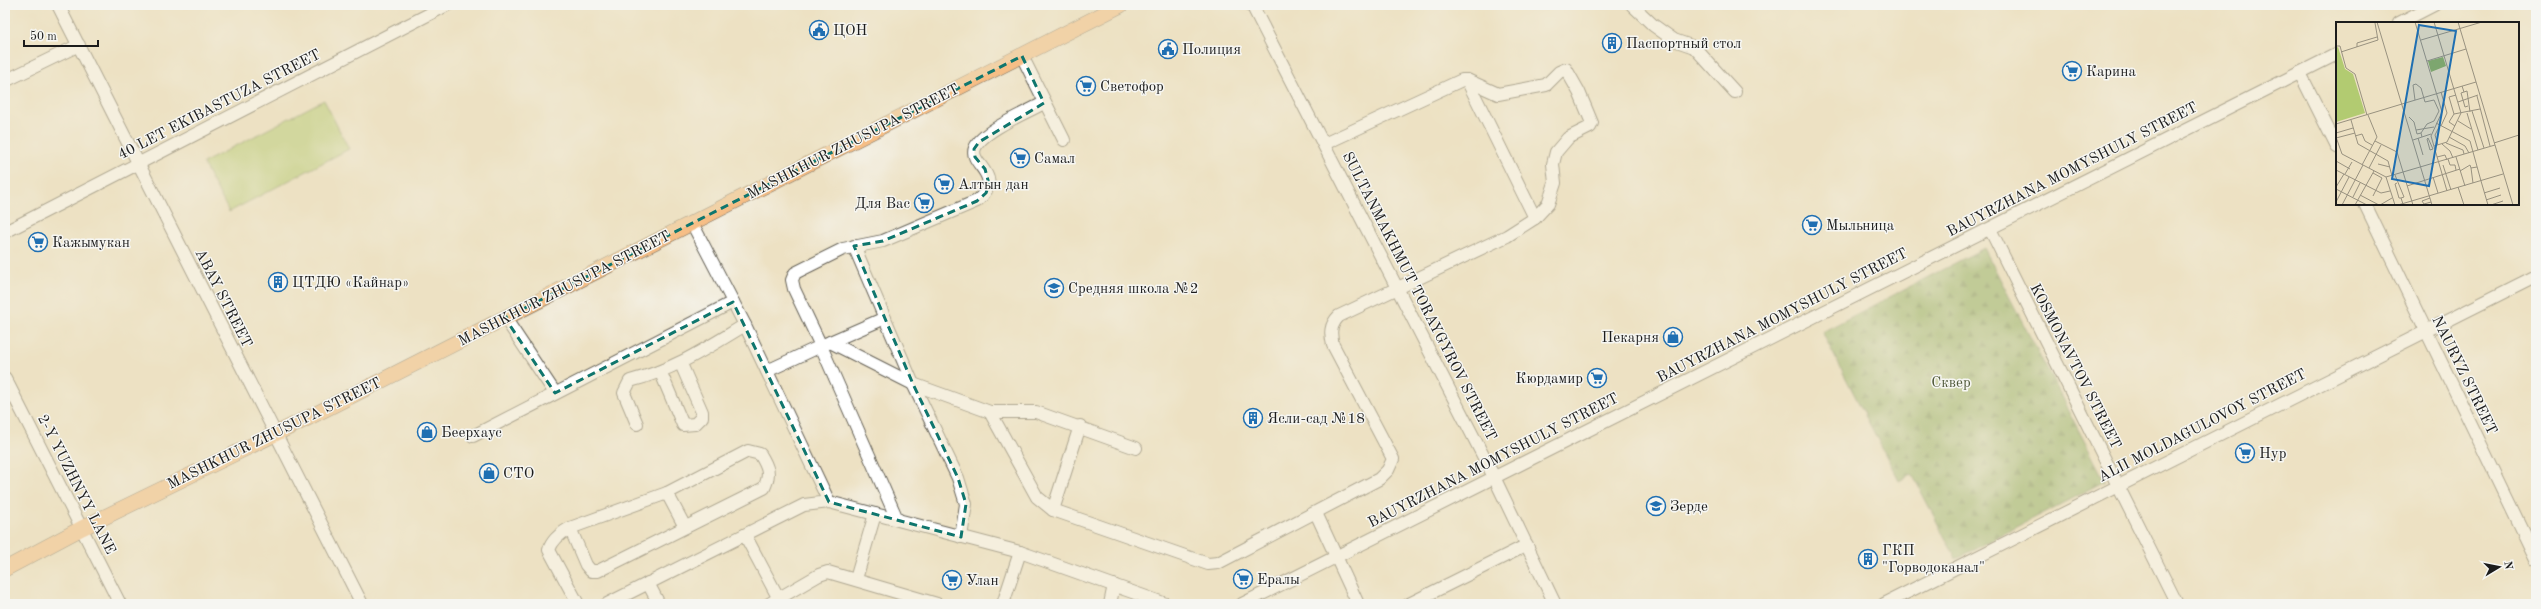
<svg xmlns="http://www.w3.org/2000/svg" width="2541" height="609" font-family="'Old Standard TT',serif">
  <style>
    .forest { fill: url(#forest-firs); stroke: #546640 }
    .pitch { fill: #b2cb71; stroke: #677446 }
    .lines { fill: none; stroke-linecap: round; stroke-linejoin: round }
    .minor-casing { stroke: #656156; stroke-width: 14 }
    .major-casing { stroke: #656156; stroke-width: 16 }
    .minor { stroke: #fff; stroke-width: 12 }
    .major { stroke: #f6be86; stroke-width: 15 }
    .marked { fill: none; stroke: #0f766e; stroke-width: 3; stroke-dasharray: 8 5; stroke-linejoin: round }
    .labels { text-anchor: middle; stroke-width: 3; stroke-linejoin: round; paint-order: stroke }
    .poi-label { font-size: 15px; fill: #1c1c1c; stroke: #f6f6f2; text-anchor: start }
    .street-label { font-size: 15px; fill: #1c1c1c; stroke: #f6f6f2 }
    .park-label { font-size: 15px; fill: #50593a; stroke: #f6f6f2 }
    .inset-road { fill: none; stroke: #999280; stroke-width: 1 }
    .view { fill: #1f6fb2; fill-opacity: 0.15; stroke: #1f6fb2; stroke-width: 2 }
    .inset-edge { fill: none; stroke: #1c1c1c; stroke-width: 2 }
  </style>
  <defs>
    <pattern id="forest-firs" width="22" height="20" patternUnits="userSpaceOnUse"><rect width="22" height="20" fill="#8daf63"/><path d="M5 1l3.5 6h-7zM16 11l3.5 6h-7z" fill="#728e51"/></pattern>
  </defs>
  <rect width="100%" height="100%" fill="#f6f6f2"/>
  <filter id="ink" filterUnits="userSpaceOnUse"><feTurbulence type="fractalNoise" baseFrequency=".025" numOctaves="2"/><feDisplacementMap in="SourceGraphic" scale="8" xChannelSelector="R" yChannelSelector="G"/><feConvolveMatrix kernelMatrix="1 2 1 2 8 2 1 2 1" color-interpolation-filters="sRGB"/></filter>
  <filter id="wash" filterUnits="userSpaceOnUse"><feTurbulence type="fractalNoise" baseFrequency=".012" numOctaves="4" result="noise"/><feDisplacementMap in="SourceGraphic" scale="16" xChannelSelector="R" yChannelSelector="G"/><feGaussianBlur stdDeviation="0.9" result="paint"/><feColorMatrix in="noise" values="0 0 0 0 0 0 0 0 0 0 0 0 0 0 0 0 0 1.4 0 .05"/><feComposite in="paint" operator="in"/></filter>
  <g filter="url(#wash)">
    <rect width="100%" height="100%" fill="#ede1c3"/>
    <path class="forest" d="M1984,248L2105,481L1956,559L1912,474L1899,481L1822,332Z"/>
    <path class="pitch" d="M324,100L349,149L229,212L203,163Z"/>
  </g>
  <g filter="url(#ink)">
    <g class="lines">
      <g class="minor-casing">
        <g id="minor">
          <path d="M58,5L362,604"/>
          <path d="M1252,5L1494,477L1555,604"/>
          <path d="M1632,5L1653,25L1674,40L1694,47L1735,92"/>
          <path d="M2399,23L2434,5"/>
          <path d="M1022,56L1064,140"/>
          <path d="M2300,73L2337,147"/>
          <path d="M1467,80L1535,218"/>
          <path d="M5,81L79,45"/>
          <path d="M2365,204L2536,559"/>
          <path d="M692,223L745,325L829,502"/>
          <path d="M1990,229L2177,604"/>
          <path d="M5,232L447,5"/>
          <path d="M854,246L913,384L958,478L966,504L961,537"/>
          <path d="M505,318L555,393"/>
          <path d="M885,318L821,346L897,519"/>
          <path d="M830,342L913,384L990,412L1037,497L1053,510L1208,564L1218,563L1379,479L1388,470L1393,459L1333,345C1330,333 1330,325 1339,316L1507,236L1535,218L1548,204L1555,183L1553,164L1556,152L1568,138L1590,127L1592,123L1579,92L1566,69L1559,72L1546,85L1498,94L1467,80H1462L1324,144"/>
          <path d="M767,371L821,346L794,289L792,280L795,273L843,249L883,241L977,201C1007,175 968,165 975,148C982,131 1027,112 1044,103"/>
          <path d="M661,373L683,425L695,424L702,417V412L681,364"/>
          <path d="M5,378L120,604"/>
          <path d="M990,412H1036L1136,448"/>
          <path d="M637,424L624,393L630,381C676,369 705,349 745,325"/>
          <path d="M473,436L733,302"/>
          <path d="M667,493L685,527"/>
          <path d="M1053,510L1080,426"/>
          <path d="M1316,513L1358,604"/>
          <path d="M570,528L586,565L591,571H598L764,488C771,474 768,467 760,454L748,451L667,493L570,528C561,533 552,540 549,550L578,604"/>
          <path d="M745,535L779,599"/>
          <path d="M856,579L875,514"/>
          <path d="M648,583L659,604"/>
          <path d="M607,604L804,505L829,502L1020,552L1166,604"/>
          <path d="M769,604L819,575L828,572L937,604"/>
          <path d="M1003,604L1020,552"/>
          <path d="M1110,604L1114,585"/>
          <path d="M1242,604L2337,54"/>
          <path d="M1409,604L1527,545"/>
          <path d="M1884,604L2536,276"/>
        </g>
      </g>
      <g class="major-casing">
        <path id="major" d="M5,569L82,528L302,421L1121,5"/>
      </g>
      <use href="#minor" class="minor"/>
      <use href="#major" class="major"/>
    </g>
  </g>
  <path d="M0 0H2541V609H0ZM1022,56L1044,103L979,142L974,149L975,157L985,169L989,184L986,193L977,201L883,241L854,246L913,384L958,478L966,504L961,537L829,502L733,302L555,393L505,318Z" fill="#ede1c3" fill-opacity=".55" fill-rule="evenodd"/>
  <path class="marked" d="M1022,56L1044,103L979,142L974,149L975,157L985,169L989,184L986,193L977,201L883,241L854,246L913,384L958,478L966,504L961,537L829,502L733,302L555,393L505,318Z"/>
  <defs>
    <g id="civic-ring" transform="scale(1)"><circle r="9.5" fill="#f6f6f2" stroke="#1f6fb2" stroke-width="1.5"/><path d="M-.6-6.5H3V-4.5H.6V-3L4-1V1h2V6H-6V1h2V-1L-.6-3ZM-1.2 2.5V6h2.4V2.5Z" fill="#1f6fb2"/></g>
    <g id="building-ring" transform="scale(1)"><circle r="9.5" fill="#f6f6f2" stroke="#1f6fb2" stroke-width="1.5"/><path d="M-4-6H4V6H1V3H-1V6H-4ZM-2.5-4.3h1.7v1.8h-1.7ZM.8-4.3h1.7v1.8H.8ZM-2.5-1h1.7V.8h-1.7ZM.8-1h1.7V.8H.8Z" fill="#1f6fb2"/></g>
    <g id="supermarket-ring" transform="scale(1)"><circle r="9.5" fill="#f6f6f2" stroke="#1f6fb2" stroke-width="1.5"/><path d="M-6-5.5h2.5l.6 2H6L4.5 2H-2.5L-4.4-4H-6ZM-1.5 3.2a1.3 1.3 0 1 0 .1 0ZM3 3.2a1.3 1.3 0 1 0 .1 0Z" fill="#1f6fb2"/></g>
    <g id="school-ring" transform="scale(1)"><circle r="9.5" fill="#f6f6f2" stroke="#1f6fb2" stroke-width="1.5"/><path d="M0-5L7-2L0 1L-7-2ZM-4 1L0 2.5L4 1V4Q0 6-4 4Z" fill="#1f6fb2"/></g>
    <g id="shop-ring" transform="scale(1)"><circle r="9.5" fill="#f6f6f2" stroke="#1f6fb2" stroke-width="1.5"/><path d="M-5-2.5h2.3a2.7 3.5 0 0 1 5.4 0H5L5.5 6h-11ZM-1.5-2.5h3a1.5 2.3 0 0 0-3 0Z" fill="#1f6fb2"/></g>
  </defs>
  <g fill-rule="evenodd">
    <use href="#civic-ring" x="819" y="30"/>
    <use href="#building-ring" x="1612" y="43"/>
    <use href="#civic-ring" x="1168" y="49"/>
    <use href="#supermarket-ring" x="2072" y="71"/>
    <use href="#supermarket-ring" x="1086" y="86"/>
    <use href="#supermarket-ring" x="1020" y="158"/>
    <use href="#supermarket-ring" x="944" y="184"/>
    <use href="#supermarket-ring" x="924" y="203"/>
    <use href="#supermarket-ring" x="1812" y="225"/>
    <use href="#supermarket-ring" x="38" y="242"/>
    <use href="#building-ring" x="278" y="282"/>
    <use href="#school-ring" x="1054" y="288"/>
    <use href="#shop-ring" x="1673" y="337"/>
    <use href="#supermarket-ring" x="1597" y="378"/>
    <use href="#building-ring" x="1253" y="418"/>
    <use href="#shop-ring" x="427" y="432"/>
    <use href="#supermarket-ring" x="2245" y="453"/>
    <use href="#shop-ring" x="489" y="473"/>
    <use href="#school-ring" x="1656" y="506"/>
    <use href="#building-ring" x="1868" y="559"/>
    <use href="#supermarket-ring" x="1243" y="579"/>
    <use href="#supermarket-ring" x="952" y="580"/>
  </g>
  <g class="labels">
    <g class="poi-label">
      <text x="833" y="35">ЦОН</text>
      <text x="1626" y="48">Паспортный стол</text>
      <text x="1182" y="54">Полиция</text>
      <text x="2086" y="76">Карина</text>
      <text x="1100" y="91">Светофор</text>
      <text x="1034" y="163">Самал</text>
      <text x="958" y="189">Алтын дан</text>
      <text x="910" y="208" text-anchor="end">Для Вас</text>
      <text x="1826" y="230">Мыльница</text>
      <text x="52" y="247">Кажымукан</text>
      <text x="292" y="287">ЦТДЮ «Кайнар»</text>
      <text x="1068" y="293">Средняя школа №2</text>
      <text x="1659" y="342" text-anchor="end">Пекарня</text>
      <text x="1583" y="383" text-anchor="end">Кюрдамир</text>
      <text x="1267" y="423">Ясли-сад №18</text>
      <text x="441" y="437">Беерхаус</text>
      <text x="2259" y="458">Нур</text>
      <text x="503" y="478">СТО</text>
      <text x="1670" y="511">Зерде</text>
      <text x="1882" y="555">ГКП<tspan x="1882" dy="17">"Горводоканал"</tspan></text>
      <text x="1257" y="584">Ералы</text>
      <text x="966" y="585">Улан</text>
    </g>
    <g class="street-label">
      <text transform="translate(219 104) rotate(-27)" y="5">40 LET EKIBASTUZA STREET</text>
      <text transform="translate(853 141) rotate(-27)" y="5">MASHKHUR ZHUSUPA STREET</text>
      <text transform="translate(2072 169) rotate(-27)" y="5">BAUYRZHANA MOMYSHULY STREET</text>
      <text transform="translate(564 288) rotate(-27)" y="5">MASHKHUR ZHUSUPA STREET</text>
      <text transform="translate(1420 296) rotate(63)" y="5">SULTANMAKHMUT TORAYGYROV STREET</text>
      <text transform="translate(224 298) rotate(63)" y="5">ABAY STREET</text>
      <text transform="translate(1782 315) rotate(-27)" y="5">BAUYRZHANA MOMYSHULY STREET</text>
      <text transform="translate(2076 366) rotate(63)" y="5">KOSMONAVTOV STREET</text>
      <text transform="translate(2465 375) rotate(64)" y="5">NAURYZ STREET</text>
      <text transform="translate(2202 425) rotate(-27)" y="5">ALII MOLDAGULOVOY STREET</text>
      <text transform="translate(274 433) rotate(-26)" y="5">MASHKHUR ZHUSUPA STREET</text>
      <text transform="translate(1493 460) rotate(-27)" y="5">BAUYRZHANA MOMYSHULY STREET</text>
      <text transform="translate(77 484) rotate(63)" y="5">2-Y YUZHNYY LANE</text>
    </g>
    <g class="park-label">
      <text x="1951" y="387">Сквер</text>
    </g>
  </g>
  <g transform="translate(2336 22)">
    <rect width="183" height="183" fill="#ede1c3"/>
    <path d="M107,35L110,44L95,50L92,39Z" fill="#8daf63"/>
    <path d="M2,25L9,47L17,52L29,91L0,100V26Z" fill="#b2cb71"/>
    <path class="inset-road" d="M41,0L96,183M79,0L106,90L95,114L111,169M98,0L125,91L111,120L98,124M122,0L177,183M85,18L146,0M0,24H4L10,46L19,52L31,93M21,25V21L41,15M5,30L42,18L39,1M91,39L130,27M126,64L128,70L131,69L134,90M128,70L125,71L129,85L132,84M141,74L154,124M79,78L77,63L80,62L85,66L89,80L98,78L103,89L98,99L91,102L85,111M122,80L142,73M66,82L140,60M136,89L148,126M131,91L142,128M118,92L113,75L120,73M73,95L78,100L81,112L85,111L86,115M15,98L22,122L52,139L56,154M122,99L135,107M100,101L134,119L145,159M0,102L66,82M105,104L111,91L105,70M119,104L113,100L118,92L144,87M80,108L98,105M0,111L17,106M19,114L26,112L29,119L36,123M0,115L6,132L50,155L159,123M113,115L129,124L133,131M0,116L19,111M82,116L87,133M92,116L97,127L94,128L91,117ZM77,118L95,112M39,119L61,130L77,183M110,121L127,128L128,132M158,121L183,113M106,122L114,129L117,136M102,123L99,113L104,103M101,135L109,133L111,138M120,135L129,164M112,137L114,143H119L120,148M0,139L14,147M42,142L54,145M26,143L41,115L32,93M107,143L115,168M33,146L45,123M135,146L137,161M0,148L45,171L54,169M124,149L134,143L135,146L141,145M37,151L46,156L37,174M9,152L16,140M59,153L68,175L65,176L67,182M50,155L59,183M97,155L102,171M145,159L152,183M61,161L59,162L63,176H65M71,164L124,147M0,165L8,152M122,165L128,183M0,167L31,183M148,171L164,166M24,173L43,183M17,175L24,161M94,176L86,179L88,182L95,180M150,178L165,173M0,180L13,155M6,183L27,143M19,183L38,149M44,183L56,176M62,183L167,152M155,183L167,179"/>
    <path class="view" d="M83,3L120,9L93,164L56,157Z"/>
    <rect width="183" height="183" class="inset-edge"/>
  </g>
  <rect width="2541" height="609" fill="none" stroke="#f6f6f2" stroke-width="20"/>
  <g transform="translate(2499 567) rotate(80)" stroke="#f6f6f2" stroke-width="3" paint-order="stroke">
  <path d="M0-3L7 15L0 10L-7 15Z" fill="#1c1c1c"/>
  <text y="-6" font-size="11" font-weight="bold" text-anchor="middle" fill="#1c1c1c">N</text>
  </g>
  <path d="M24 40v6h74v-6" fill="none" stroke="#1c1c1c" stroke-width="2"/>
  <text x="30" y="40" font-size="12" fill="#1c1c1c" stroke="#f6f6f2" stroke-width="3" paint-order="stroke">50 m</text>
</svg>
